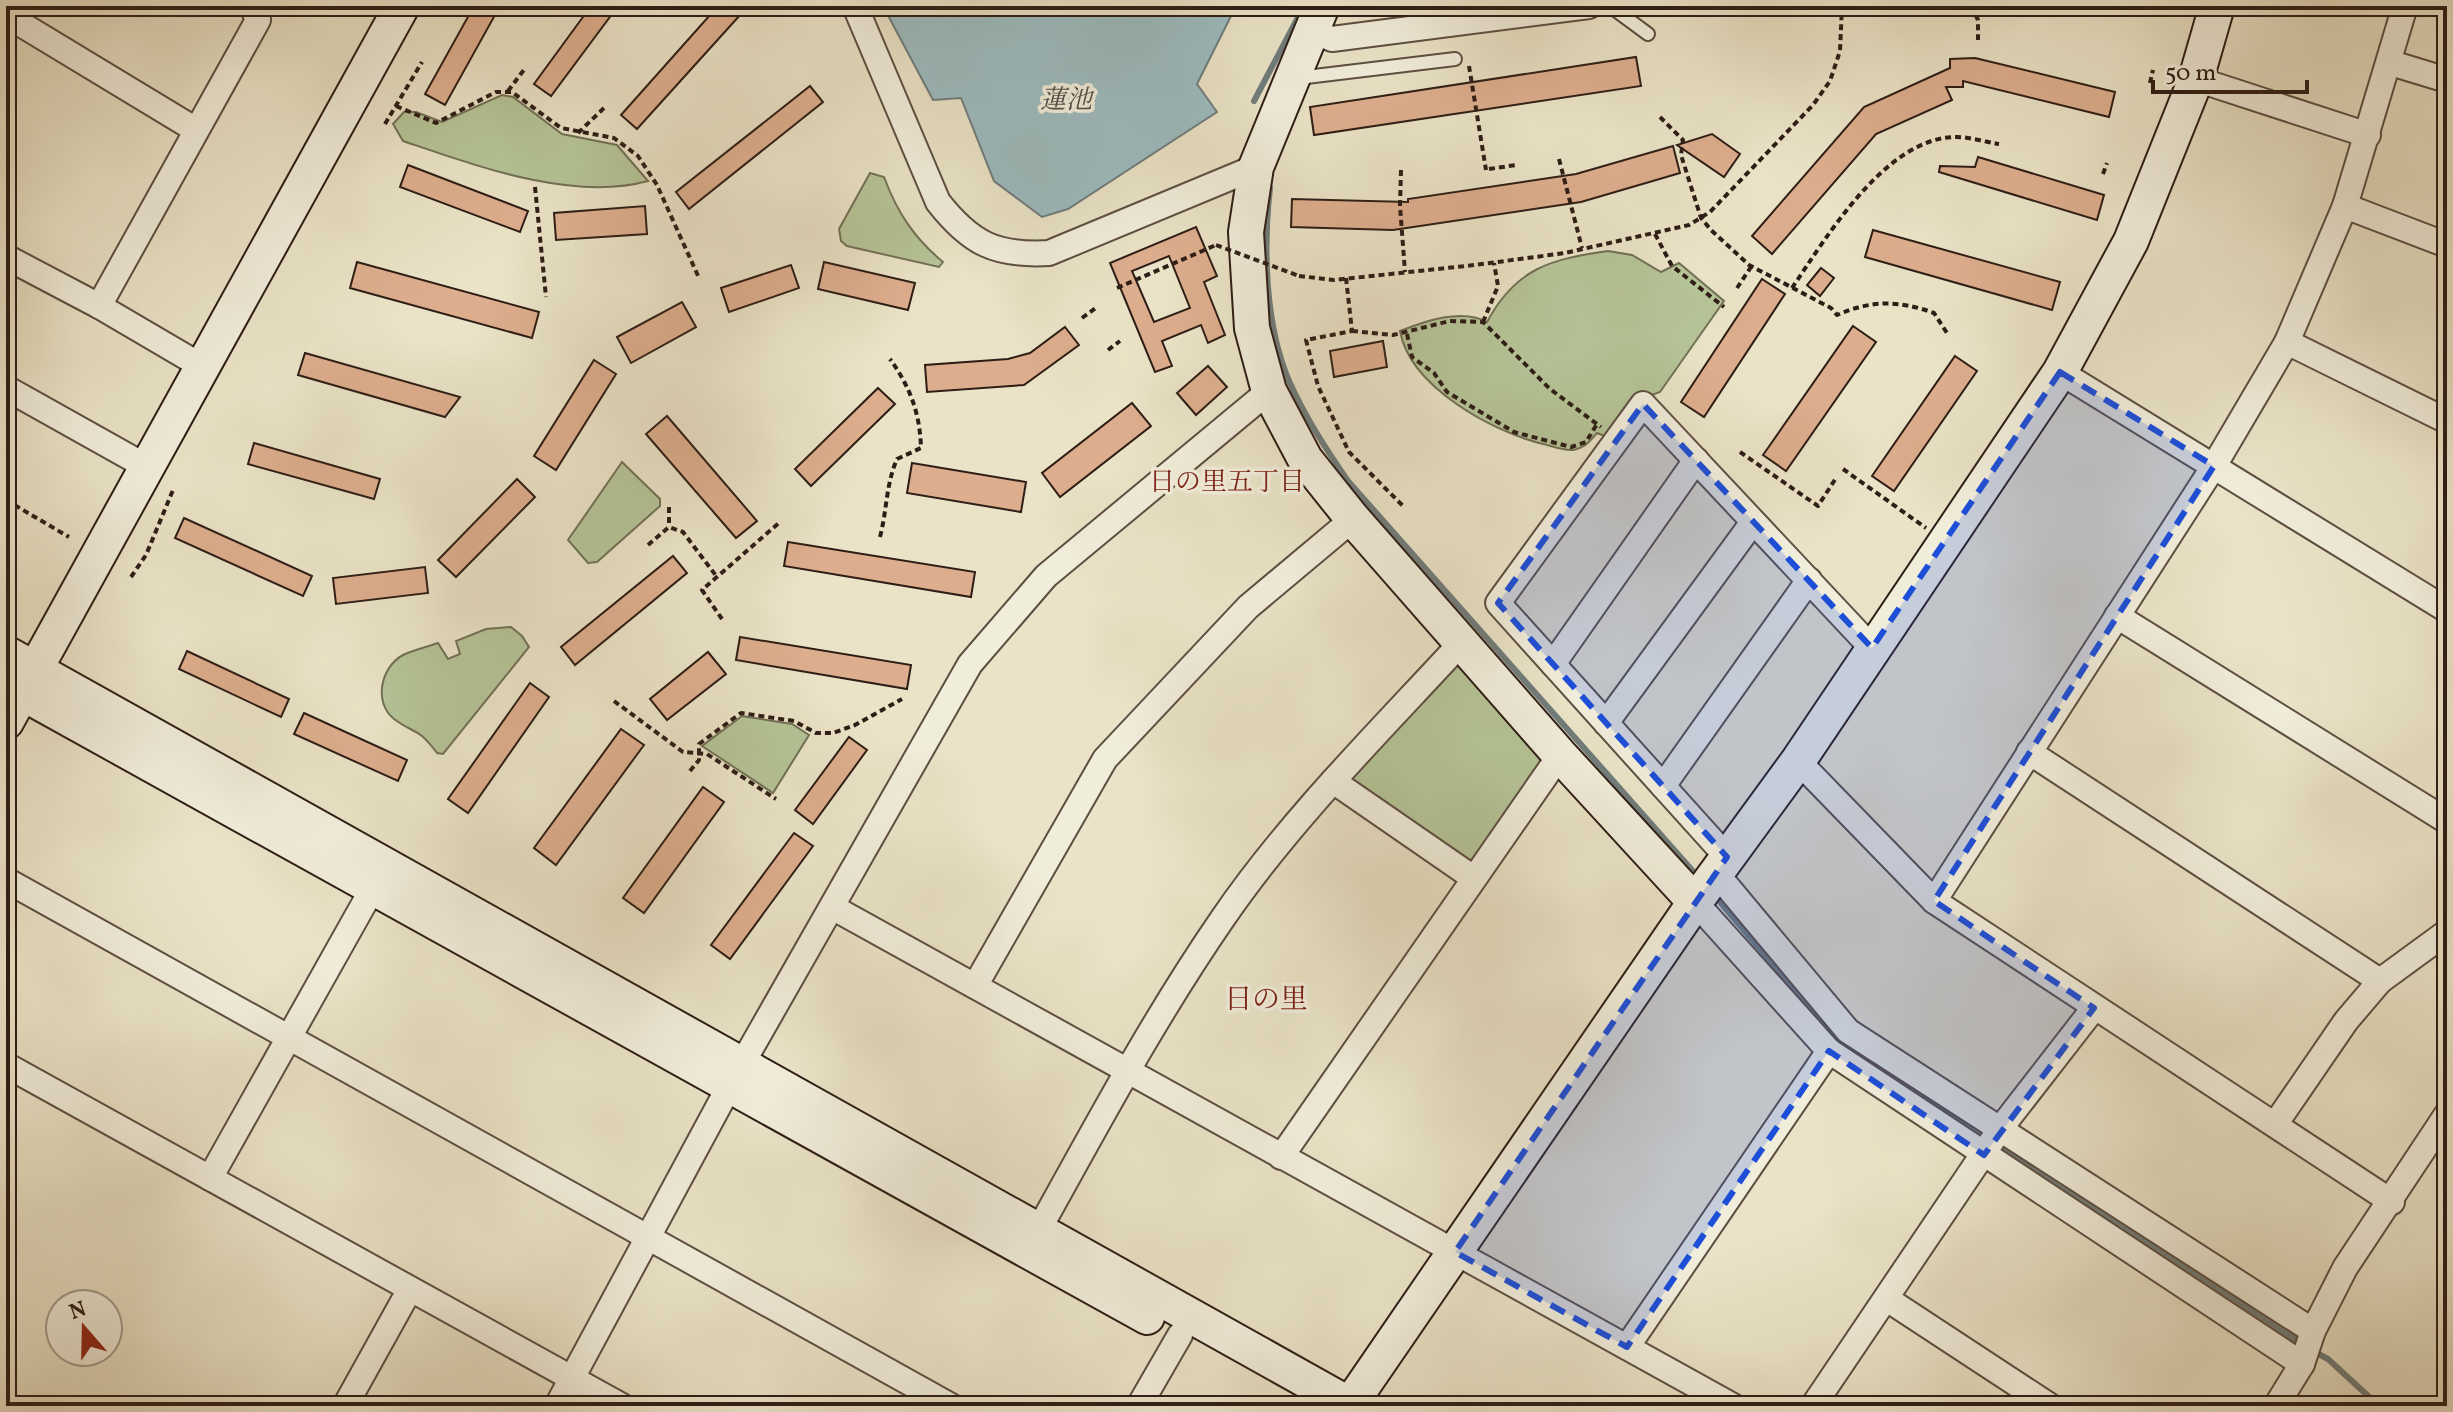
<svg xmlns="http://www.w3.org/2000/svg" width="2453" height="1412" font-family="Vollkorn,'Noto Serif JP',serif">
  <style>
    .green { fill: #b5c497; stroke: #727056; stroke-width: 2 }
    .water { fill: #9cbbbf; stroke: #707c7b; stroke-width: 2 }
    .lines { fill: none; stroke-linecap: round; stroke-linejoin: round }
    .stream { stroke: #707c7b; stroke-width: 6 }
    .building { fill: #ddae8d; stroke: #2e1d16; stroke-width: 2; fill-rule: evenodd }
    .lane-casing { stroke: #5d4e42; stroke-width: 16 }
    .street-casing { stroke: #5d4e42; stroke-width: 28 }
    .secondary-casing { stroke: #2e1d16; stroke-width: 38 }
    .path { stroke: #2e1d16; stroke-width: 4; stroke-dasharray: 6 4; stroke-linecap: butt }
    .lane { stroke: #f1eddb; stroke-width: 12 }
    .street { stroke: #f1eddb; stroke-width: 24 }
    .secondary { stroke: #f1eddb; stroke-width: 34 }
    .path-bridge { stroke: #2e1d16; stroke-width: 4; stroke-dasharray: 6 4; stroke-linecap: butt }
    .marked { fill: #1d4ed8; fill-opacity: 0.2; stroke: #1d4ed8; stroke-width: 6; stroke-dasharray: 16 10; stroke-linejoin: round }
    .labels { text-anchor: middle; stroke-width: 7; stroke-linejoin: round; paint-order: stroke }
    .water-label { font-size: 26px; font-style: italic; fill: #4f4c49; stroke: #f1eddb }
    .neighbourhood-label { font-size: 26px; fill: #7a1f14; stroke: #f1eddb }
    .quarter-label { font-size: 28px; fill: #7a1f14; stroke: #f1eddb }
  </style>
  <rect width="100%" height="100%" fill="#eae3c7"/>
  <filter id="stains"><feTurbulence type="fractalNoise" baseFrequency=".0025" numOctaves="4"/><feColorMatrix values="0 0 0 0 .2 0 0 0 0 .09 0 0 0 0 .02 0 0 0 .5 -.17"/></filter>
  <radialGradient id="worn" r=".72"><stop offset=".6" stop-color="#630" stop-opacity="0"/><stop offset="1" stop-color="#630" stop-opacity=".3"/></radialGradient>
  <g class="green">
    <path d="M502,95L513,97L562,134L617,145L648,181C572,202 474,165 403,141L393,124L404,112H416L442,122Z"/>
    <path d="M870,173L884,177C897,212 914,238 943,262L939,267L847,246L841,241L839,229Z"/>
    <path d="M1608,251L1632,255L1661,272L1679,263L1724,301L1660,392L1652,395L1640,392L1607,437L1597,433C1590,441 1585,448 1573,450C1564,451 1552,446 1543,444C1493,432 1410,387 1400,331C1425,321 1462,308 1487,322C1516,268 1551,259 1608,251Z"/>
    <path d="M622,462L660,499V506L597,562L588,563L568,540Z"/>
    <path d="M511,627L522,636L529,647L443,754L437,753C417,726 415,735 394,719C373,702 381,667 403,655C414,650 427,647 438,643L448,659L460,654L456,641L486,629Z"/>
    <path d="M1463,661L1544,757L1474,861L1465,865L1353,789L1350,777L1452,663Z"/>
    <path d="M742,716L792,724L809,735L773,793L702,746Z"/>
  </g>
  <path class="water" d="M883,6H1236L1197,84L1217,112L1068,209L1042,217L994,181L961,98L933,100Z"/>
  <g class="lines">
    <g class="stream">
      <path d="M1254,101L1304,6"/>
      <path d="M1270,188C1263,248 1265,324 1289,381C1305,417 1326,449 1348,481L1699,878"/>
      <path d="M1714,895L1836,1038L1988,1136"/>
      <path d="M1998,1143L2302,1344"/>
      <path d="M2311,1350L2328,1359L2379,1406"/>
    </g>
  </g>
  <g class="building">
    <path d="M474,6H500L445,105L425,94Z"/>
    <path d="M591,6H618L551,96L534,84Z"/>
    <path d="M718,6H732L741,14L637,129L621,115Z"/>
    <path d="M1636,57L1641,86L1314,135L1310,107Z"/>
    <path d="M1975,58L2115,92L2109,117L1963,81V87H1946L1952,100L1876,134L1772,254L1752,236L1864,107L1950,68V59Z"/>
    <path d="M810,86L823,102L689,209L676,192Z"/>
    <path d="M1712,134L1740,154L1724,177L1677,145Z"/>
    <path d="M1673,146L1680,173L1581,202L1393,230L1291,227L1292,199L1408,202V199L1576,174Z"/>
    <path d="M1978,157L2104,195L2097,220L1939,172L1940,166L1975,167Z"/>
    <path d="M408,165L528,211L520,232L400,187Z"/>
    <path d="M645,206L647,234L556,240L554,213Z"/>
    <path d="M1196,227L1217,276L1204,282L1225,335L1208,343L1201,325L1162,341L1172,366L1155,372L1110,263ZM1169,256L1190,308L1154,322L1132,271Z"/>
    <path d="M1873,230L2060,282L2052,310L1865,257Z"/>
    <path d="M357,262L539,312L532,338L350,288Z"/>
    <path d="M824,262L915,283L908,310L818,289Z"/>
    <path d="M791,265L799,288L729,312L721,288Z"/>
    <path d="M1821,268L1834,278L1820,296L1807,285Z"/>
    <path d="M1762,279L1785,294L1704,417L1681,402Z"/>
    <path d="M682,302L696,327L631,363L617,337Z"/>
    <path d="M1853,326L1876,342L1786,471L1763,455Z"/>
    <path d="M1065,327L1079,345L1024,385L927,392L925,365L1008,359L1030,353Z"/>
    <path d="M1383,341L1387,367L1334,377L1330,351Z"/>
    <path d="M305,353L460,397L445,417L298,375Z"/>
    <path d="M1955,356L1977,371L1894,491L1872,476Z"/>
    <path d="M594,360L616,374L556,470L534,456Z"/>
    <path d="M1208,366L1227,387L1196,415L1177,393Z"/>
    <path d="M878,388L895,404L811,486L795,469Z"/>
    <path d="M1132,403L1151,426L1060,497L1042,473Z"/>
    <path d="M667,416L757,521L736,538L646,434Z"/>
    <path d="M254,443L380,479L374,499L248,464Z"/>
    <path d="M912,463L1026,482L1021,512L907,493Z"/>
    <path d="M517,479L535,497L456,577L438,560Z"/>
    <path d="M184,518L312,576L303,596L175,538Z"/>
    <path d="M788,542L975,572L971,597L784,566Z"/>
    <path d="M673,556L687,573L575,665L561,647Z"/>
    <path d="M425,567L428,593L336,604L333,578Z"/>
    <path d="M740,637L911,665L907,689L736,660Z"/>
    <path d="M187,651L289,699L281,717L179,669Z"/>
    <path d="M708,652L726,674L667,720L650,699Z"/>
    <path d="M530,683L549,697L468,813L448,799Z"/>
    <path d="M304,713L407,760L398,781L294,734Z"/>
    <path d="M621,729L644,745L556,865L534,848Z"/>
    <path d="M849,737L867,750L813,824L795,810Z"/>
    <path d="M703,787L724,802L644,913L623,898Z"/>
    <path d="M794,833L813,846L730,959L711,945Z"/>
  </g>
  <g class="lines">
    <g class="lane-casing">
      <g id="lane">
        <path d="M1610,6L1648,34"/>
        <path d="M1298,78L1455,59"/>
      </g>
    </g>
    <g class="street-casing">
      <g id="street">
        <path d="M855,6L938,202C971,244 996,256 1049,253L1256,167"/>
        <path d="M6,15L196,130"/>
        <path d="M1310,30L1332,39L1589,6"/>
        <path d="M2391,63L2447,80"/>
        <path d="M2196,79L2368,135"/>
        <path d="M2345,206L2447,245"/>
        <path d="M6,257L99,306L203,367"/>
        <path d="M99,306L258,20L252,6"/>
        <path d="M2287,342L2447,421"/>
        <path d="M2060,372L2447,610"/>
        <path d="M6,388L147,467"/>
        <path d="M2117,616L2447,821"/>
        <path d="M1553,664L1696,460"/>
        <path d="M1606,723L1753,522"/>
        <path d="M2029,752L2380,981"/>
        <path d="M1798,761L1934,901L2392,1202"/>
        <path d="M1333,781L1472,877"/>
        <path d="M1663,786L1809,580"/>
        <path d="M1727,857L1498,603L1643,404L1872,648"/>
        <path d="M1716,873L1848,1031L2313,1331"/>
        <path d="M6,880L951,1406"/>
        <path d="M1934,901L2214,466L2287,342L2345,206L2405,6"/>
        <path d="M1695,902L1829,1051L2302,1364"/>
        <path d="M832,907L1733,1406"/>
        <path d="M975,986L1105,759L1248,607L1353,519"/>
        <path d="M6,1065L622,1406"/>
        <path d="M2276,1123L2346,1021L2380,981L2447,932"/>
        <path d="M1281,1157L1560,755"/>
        <path d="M210,1178L374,886"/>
        <path d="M1032,1242C1093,1132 1152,1021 1223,918C1290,820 1381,730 1461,643"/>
        <path d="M1887,1299L2050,1406"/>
        <path d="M1627,1347L1829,1051"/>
        <path d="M345,1406L410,1289"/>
        <path d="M557,1406L730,1085L970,664L1046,576L1269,391"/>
        <path d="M1139,1406L1180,1335"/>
        <path d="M1813,1406L2000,1129L2094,1008"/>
        <path d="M2276,1406L2302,1364L2313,1331L2345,1268L2447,1114"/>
      </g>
    </g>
    <g class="secondary-casing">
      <g id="secondary">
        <path d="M1322,6L1256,167L1246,232L1252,328L1269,391L1305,459L1353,519L1560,755L1695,902"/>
        <path d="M6,653L1352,1406"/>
        <path d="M6,684L1147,1317"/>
        <path d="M6,722L402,6"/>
        <path d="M1349,1406L1695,902L1798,761L2060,372L2131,241L2196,79L2217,6"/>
      </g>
    </g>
    <g class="path">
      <path d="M1971,6L1978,20V40"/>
      <path d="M1469,66L1486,170"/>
      <path d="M2150,83L2153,70"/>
      <path d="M508,91L526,67"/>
      <path d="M396,106L436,123L496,92H512L561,128L614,138L638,156L657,185L699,278"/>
      <path d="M1660,117L1683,140L1681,155L1701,218L1711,230L1749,265L1831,308L1837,315C1872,300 1898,300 1934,313L1947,333"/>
      <path d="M385,124L422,62"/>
      <path d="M578,133L605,107"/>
      <path d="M1559,159L1582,248"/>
      <path d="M1489,169L1516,165"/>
      <path d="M1401,170L1400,206L1405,272"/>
      <path d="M2103,174L2107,163"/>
      <path d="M535,187L546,297"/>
      <path d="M1655,234L1672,266L1724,307"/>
      <path d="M1299,276L1334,280L1475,265L1565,253L1689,225L1710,212L1813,105L1830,81L1840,51L1842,6"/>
      <path d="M1346,278L1352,331L1306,340L1318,386L1349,452L1405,508"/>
      <path d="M1117,288L1216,245"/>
      <path d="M1737,288L1751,267"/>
      <path d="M1792,288C1826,238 1886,137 1956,137C1970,137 1985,142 1999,144"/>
      <path d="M1082,318L1097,307"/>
      <path d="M1483,322L1498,286L1494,263"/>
      <path d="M1352,331L1393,335L1450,321L1483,322L1550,389L1601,427"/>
      <path d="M1407,334L1412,357L1434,373L1447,392L1514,432L1571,447L1586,442L1597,424"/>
      <path d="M1108,350L1120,341"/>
      <path d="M1740,452L1818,506L1836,478"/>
      <path d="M1843,469L1926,528"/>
      <path d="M6,500L69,537"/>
      <path d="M669,507V527"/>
      <path d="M880,537C887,510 886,484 897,459L921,448C920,413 910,387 890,359"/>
      <path d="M648,545L669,527L683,532L717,577"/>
      <path d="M131,577L146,555L173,490"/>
      <path d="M722,619L702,590L780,522"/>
      <path d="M614,701L683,752L707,754L776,799"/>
      <path d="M690,771L699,760V744L741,713L794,721L816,733H833L855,725L902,699"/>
    </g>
    <use href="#lane" class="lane"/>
    <use href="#street" class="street"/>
    <use href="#secondary" class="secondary"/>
    <path class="path-bridge" d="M1216,245L1299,276"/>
  </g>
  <path class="marked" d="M2060,372L2214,466L1934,901L2094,1008L1984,1155L1829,1051L1627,1347L1455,1252L1727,857L1498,603L1643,404L1872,648Z"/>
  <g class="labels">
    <g class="water-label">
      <text x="1066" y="108">蓮池</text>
    </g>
    <g class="neighbourhood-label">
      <text x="1227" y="490">日の里五丁目</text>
    </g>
    <g class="quarter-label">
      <text x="1266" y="1008">日の里</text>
    </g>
  </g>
  <rect width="2453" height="1412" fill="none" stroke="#eae3c7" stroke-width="32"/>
  <rect x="8" y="8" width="2437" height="1396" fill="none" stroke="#2e1d16" stroke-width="4"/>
  <rect x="16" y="16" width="2421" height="1380" fill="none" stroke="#2e1d16" stroke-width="2"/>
  <g transform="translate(84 1328) rotate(340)"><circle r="38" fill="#f1eddb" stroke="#a39a8c" stroke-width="2"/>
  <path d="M0-6L14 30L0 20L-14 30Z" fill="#8f2418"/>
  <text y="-12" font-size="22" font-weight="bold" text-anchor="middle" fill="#2e1d16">N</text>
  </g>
  <path d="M2153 80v12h154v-12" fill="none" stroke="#2e1d16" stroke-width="4"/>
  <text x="2165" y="80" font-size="24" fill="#2e1d16" stroke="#f1eddb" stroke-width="6" paint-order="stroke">50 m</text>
  <rect width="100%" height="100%" filter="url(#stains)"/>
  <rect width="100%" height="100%" fill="url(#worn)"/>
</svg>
